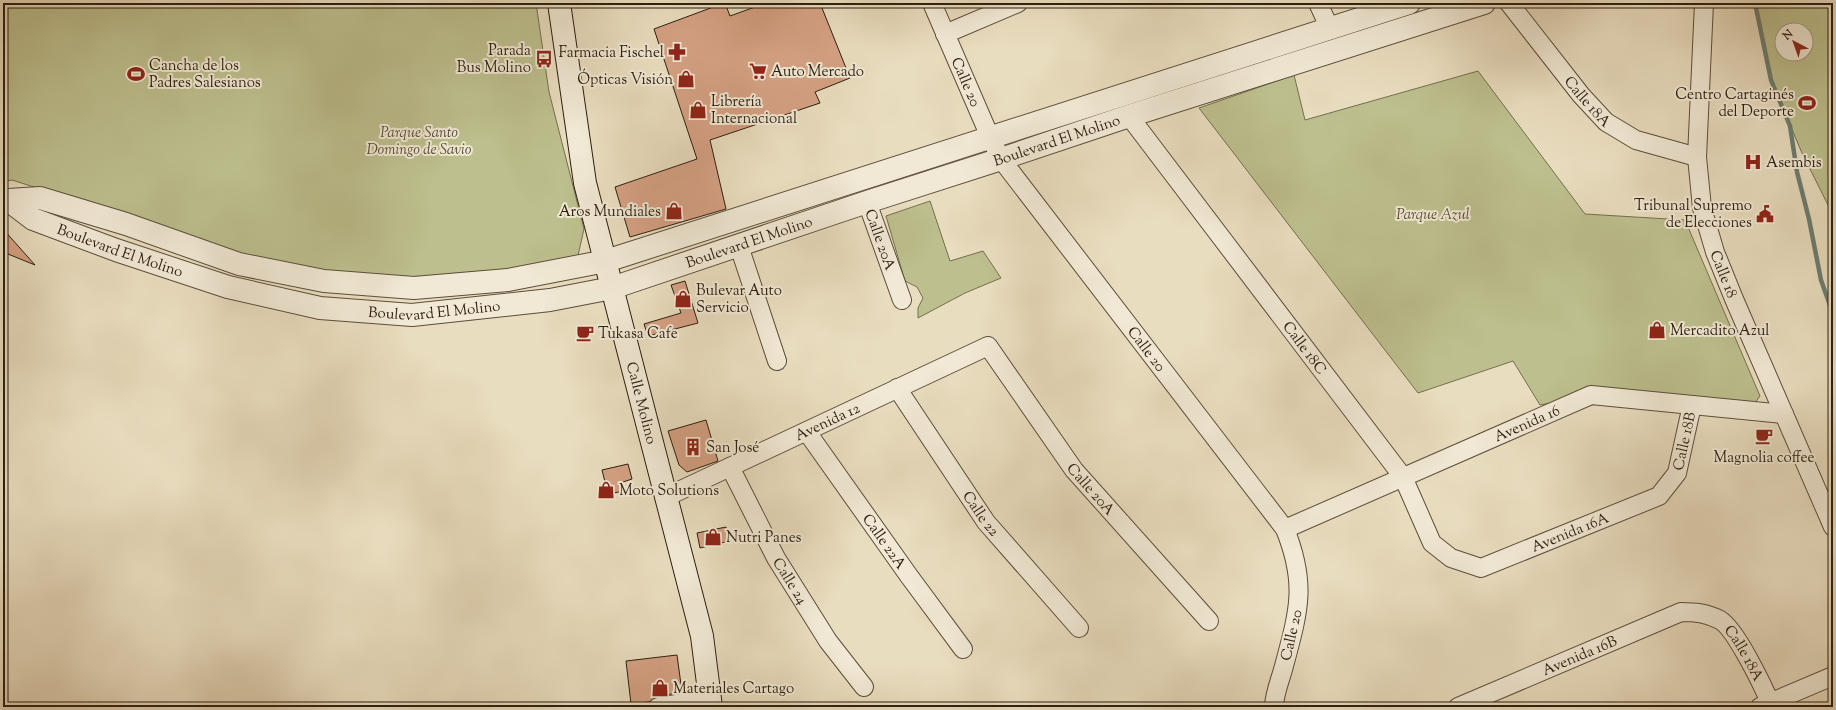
<svg xmlns="http://www.w3.org/2000/svg" width="1836" height="710" font-family="'Sorts Mill Goudy',serif">
  <style>
    .green { fill: #bdbf8e; stroke: #746f4e; fill-rule: evenodd }
    .lines { fill: none; stroke-linecap: round; stroke-linejoin: round }
    .stream { stroke: #6c7d72; stroke-width: 4.5 }
    .building { fill: #d5a184; stroke: #2c1f0f }
    .minor-casing { stroke: #5b4e3b; stroke-width: 20 }
    .tertiary-casing { stroke: #5b4e3b; stroke-width: 24 }
    .secondary-casing { stroke: #2c1f0f; stroke-width: 24 }
    .minor { stroke: #f1e9d5; stroke-width: 18 }
    .tertiary { stroke: #f1e9d5; stroke-width: 22 }
    .secondary { stroke: #f1e9d5; stroke-width: 22 }
    .labels { text-anchor: middle; stroke-width: 4; stroke-linejoin: round; paint-order: stroke }
    .poi-label { font-size: 15px; fill: #2c1f0f; stroke: #f1e9d5; text-anchor: start }
    .street-label { font-size: 15px; fill: #2c1f0f; stroke: #f1e9d5 }
    .park-label { font-size: 15px; font-style: italic; fill: #584f35; stroke: #f1e9d5 }
  </style>
  <rect width="100%" height="100%" fill="#e9ddbf"/>
  <filter id="stains"><feTurbulence type="fractalNoise" baseFrequency=".005" numOctaves="4"/><feColorMatrix values="0 0 0 0 .2 0 0 0 0 .09 0 0 0 0 .02 0 0 0 .5 -.17"/></filter>
  <radialGradient id="worn" r=".72"><stop offset=".6" stop-color="#630" stop-opacity="0"/><stop offset="1" stop-color="#630" stop-opacity=".3"/></radialGradient>
  <g class="green">
    <path d="M3,3H536L549,92L584,229L577,260L529,270L428,278L321,273L212,246L152,225L12,180L3,182Z"/>
    <path d="M1755,3H1833V215L1802,153L1771,80ZM1782,30H1806V54H1782Z"/>
    <path d="M1478,71L1585,214L1685,220L1760,396L1753,406L1591,395L1540,405L1513,361L1418,393L1199,108L1294,75L1305,120Z"/>
    <path d="M930,201L950,261L983,251L1001,278L965,293L918,318V308L923,298L917,287L905,281L886,216Z"/>
  </g>
  <g class="lines">
    <path class="stream" d="M1755,3L1771,80L1790,126L1797,172L1809,219L1821,280L1833,314"/>
  </g>
  <g class="building">
    <path d="M724,3H725L730,16L766,3H820L850,78L815,92L820,103L710,140L726,209L630,237L615,187L697,159L654,29Z"/>
    <path d="M3,229L35,265L3,252Z"/>
    <path d="M685,281L698,323L648,336L644,324L681,313L671,285Z"/>
    <path d="M706,420L718,461L687,472L679,465L668,431Z"/>
    <path d="M628,464L632,479L623,482L624,491L608,494L602,470Z"/>
    <path d="M726,527L729,541L700,548L697,533Z"/>
    <path d="M677,655L682,692L656,697L649,702L631,704L626,661Z"/>
  </g>
  <g class="lines">
    <g class="minor-casing">
      <g id="minor">
        <path id="s1" d="M932,3L990,137L1001,159L1285,529C1307,584 1299,610 1284,666C1281,678 1274,694 1274,707"/>
        <path d="M1318,3L1330,29"/>
        <path id="s2" d="M1509,3L1581,95L1606,122L1636,140L1697,157"/>
        <path id="s3" d="M1704,3L1697,157L1702,208L1715,252L1734,299L1833,527"/>
        <path d="M945,34L1018,3"/>
        <path id="s4" d="M1129,116L1403,477L1432,543L1451,558L1481,568L1659,496L1677,473L1692,405"/>
        <path id="s5" d="M867,202L902,300"/>
        <path d="M739,246L777,361"/>
        <path id="s6" d="M897,388L986,522L1079,628"/>
        <path id="s7" d="M807,432L909,576L963,649"/>
        <path id="s8" d="M730,467L776,558L828,641L864,687"/>
        <path id="s9" d="M666,497L988,346L1074,470L1209,621"/>
        <path id="s10" d="M1285,529L1591,395L1784,414"/>
        <path d="M658,707L710,698"/>
        <path id="s11" d="M1458,707L1681,612C1695,612 1707,613 1720,620C1736,629 1764,688 1772,707"/>
        <path d="M1760,707L1833,676"/>
      </g>
    </g>
    <g class="tertiary-casing">
      <g id="tertiary">
        <path id="s12" d="M8,200L33,219L116,250L228,287L320,308L412,315L550,300L612,288L867,202L1001,159L1129,116L1484,3"/>
        <path d="M8,200L40,198L126,224L239,264L324,281L414,288L508,280L606,261L1409,3"/>
      </g>
    </g>
    <g class="secondary-casing">
      <g id="secondary">
        <path id="s13" d="M559,3L585,183L702,636L711,707"/>
      </g>
    </g>
    <use href="#minor" class="minor"/>
    <use href="#tertiary" class="tertiary"/>
    <use href="#secondary" class="secondary"/>
  </g>
  <defs>
    <g id="pharmacy-bare" transform="scale(1.38)"><path d="M-2-6h4v4h4v4h-4v4h-4v-4h-4v-4h4Z" fill="#8f2418" stroke="#f1e9d5" stroke-width="2.5" paint-order="stroke"/></g>
    <g id="bus-bare" transform="scale(1.38)"><path d="M-5-6H5V4H4V6H2V4H-2V6H-4V4H-5ZM-3.5-4V0h7V-4ZM-3.5 1.2v1.5H-2V1.2ZM2 1.2v1.5H3.5V1.2Z" fill="#8f2418" stroke="#f1e9d5" stroke-width="2.5" paint-order="stroke"/></g>
    <g id="supermarket-bare" transform="scale(1.38)"><path d="M-6-5.5h2.5l.6 2H6L4.5 2H-2.5L-4.4-4H-6ZM-1.5 3.2a1.3 1.3 0 1 0 .1 0ZM3 3.2a1.3 1.3 0 1 0 .1 0Z" fill="#8f2418" stroke="#f1e9d5" stroke-width="2.5" paint-order="stroke"/></g>
    <g id="stadium-bare" transform="scale(1.38)"><path d="M0-5a6.5 5 0 1 0 0 10a6.5 5 0 1 0 0-10ZM-3.5-1.8h7v3.6h-7Z" fill="#8f2418" stroke="#f1e9d5" stroke-width="2.5" paint-order="stroke"/></g>
    <g id="shop-bare" transform="scale(1.38)"><path d="M-5-2.5h2.3a2.7 3.5 0 0 1 5.4 0H5L5.5 6h-11ZM-1.5-2.5h3a1.5 2.3 0 0 0-3 0Z" fill="#8f2418" stroke="#f1e9d5" stroke-width="2.5" paint-order="stroke"/></g>
    <g id="hospital-bare" transform="scale(1.38)"><path d="M-5-5h3v3.5h4V-5h3V5h-3V1.5h-4V5h-3Z" fill="#8f2418" stroke="#f1e9d5" stroke-width="2.5" paint-order="stroke"/></g>
    <g id="civic-bare" transform="scale(1.38)"><path d="M-.6-6.5H3V-4.5H.6V-3L4-1V1h2V6H-6V1h2V-1L-.6-3ZM-1.2 2.5V6h2.4V2.5Z" fill="#8f2418" stroke="#f1e9d5" stroke-width="2.5" paint-order="stroke"/></g>
    <g id="cafe-bare" transform="scale(1.38)"><path d="M-5.5-4.5H6V0H3Q3 3.5 0 3.5H-2.5Q-5.5 3.5-5.5 0ZM3-3.2v2h1.7v-2ZM-6 4.5H4V6H-6Z" fill="#8f2418" stroke="#f1e9d5" stroke-width="2.5" paint-order="stroke"/></g>
    <g id="building-bare" transform="scale(1.38)"><path d="M-4-6H4V6H1V3H-1V6H-4ZM-2.5-4.3h1.7v1.8h-1.7ZM.8-4.3h1.7v1.8H.8ZM-2.5-1h1.7V.8h-1.7ZM.8-1h1.7V.8H.8Z" fill="#8f2418" stroke="#f1e9d5" stroke-width="2.5" paint-order="stroke"/></g>
  </defs>
  <g fill-rule="evenodd">
    <use href="#pharmacy-bare" x="677" y="52"/>
    <use href="#bus-bare" x="544" y="59"/>
    <use href="#supermarket-bare" x="758" y="71"/>
    <use href="#stadium-bare" x="136" y="74"/>
    <use href="#shop-bare" x="686" y="79"/>
    <use href="#stadium-bare" x="1807" y="103"/>
    <use href="#shop-bare" x="698" y="110"/>
    <use href="#hospital-bare" x="1753" y="162"/>
    <use href="#shop-bare" x="674" y="211"/>
    <use href="#civic-bare" x="1765" y="214"/>
    <use href="#shop-bare" x="683" y="299"/>
    <use href="#shop-bare" x="1657" y="330"/>
    <use href="#cafe-bare" x="585" y="333"/>
    <use href="#cafe-bare" x="1764" y="436"/>
    <use href="#building-bare" x="693" y="447"/>
    <use href="#shop-bare" x="606" y="490"/>
    <use href="#shop-bare" x="713" y="537"/>
    <use href="#shop-bare" x="660" y="688"/>
  </g>
  <g class="labels">
    <g class="poi-label">
      <text x="531" y="55" text-anchor="end">Parada<tspan x="531" dy="17">Bus Molino</tspan></text>
      <text x="664" y="57" text-anchor="end">Farmacia Fischel</text>
      <text x="149" y="70">Cancha de los<tspan x="149" dy="17">Padres Salesianos</tspan></text>
      <text x="771" y="76">Auto Mercado</text>
      <text x="673" y="84" text-anchor="end">Ópticas Visión</text>
      <text x="1794" y="99" text-anchor="end">Centro Cartaginés<tspan x="1794" dy="17">del Deporte</tspan></text>
      <text x="711" y="106">Librería<tspan x="711" dy="17">Internacional</tspan></text>
      <text x="1766" y="167">Asembis</text>
      <text x="1752" y="210" text-anchor="end">Tribunal Supremo<tspan x="1752" dy="17">de Elecciones</tspan></text>
      <text x="661" y="216" text-anchor="end">Aros Mundiales</text>
      <text x="696" y="295">Bulevar Auto<tspan x="696" dy="17">Servicio</tspan></text>
      <text x="1670" y="335">Mercadito Azul</text>
      <text x="598" y="338">Tukasa Cafe</text>
      <text x="706" y="452">San José</text>
      <text x="1764" y="462" text-anchor="middle">Magnolia coffee</text>
      <text x="619" y="495">Moto Solutions</text>
      <text x="726" y="542">Nutri Panes</text>
      <text x="673" y="693">Materiales Cartago</text>
    </g>
    <g class="street-label">
      <text dy="5" stroke="none"><textPath href="#s1" startOffset="86">Calle 20</textPath></text>
      <text dy="5" stroke="none"><textPath href="#s2" startOffset="126">Calle 18A</textPath></text>
      <text dy="5" stroke="none"><textPath href="#s12" startOffset="1095">Boulevard El Molino</textPath></text>
      <text dy="5" stroke="none"><textPath href="#s5" startOffset="40">Calle 20A</textPath></text>
      <text dy="5" stroke="none"><textPath href="#s12" startOffset="771">Boulevard El Molino</textPath></text>
      <text dy="5" stroke="none"><textPath href="#s12" startOffset="124">Boulevard El Molino</textPath></text>
      <text dy="5" stroke="none"><textPath href="#s3" startOffset="275">Calle 18</textPath></text>
      <text dy="5" stroke="none"><textPath href="#s12" startOffset="447">Boulevard El Molino</textPath></text>
      <text dy="5" stroke="none"><textPath href="#s4" startOffset="291">Calle 18C</textPath></text>
      <text dy="5" stroke="none"><textPath href="#s1" startOffset="410">Calle 20</textPath></text>
      <text dy="5" stroke="none"><textPath href="#s13" startOffset="409">Calle Molino</textPath></text>
      <text dy="5" stroke="none"><textPath href="#s9" startOffset="178">Avenida 12</textPath></text>
      <text dy="5" stroke="none"><textPath href="#s10" startOffset="264">Avenida 16</textPath></text>
      <text dy="5" stroke="none"><textPath href="#s4" startOffset="835">Calle 18B</textPath></text>
      <text dy="5" stroke="none"><textPath href="#s9" startOffset="532">Calle 20A</textPath></text>
      <text dy="5" stroke="none"><textPath href="#s6" startOffset="151">Calle 22</textPath></text>
      <text dy="5" stroke="none"><textPath href="#s4" startOffset="677">Avenida 16A</textPath></text>
      <text dy="5" stroke="none"><textPath href="#s7" startOffset="134">Calle 22A</textPath></text>
      <text dy="5" stroke="none"><textPath href="#s8" startOffset="129">Calle 24</textPath></text>
      <text transform="translate(1291 635) rotate(-77)" y="5">Calle 20</text>
      <text dy="5" stroke="none"><textPath href="#s11" startOffset="324">Calle 18A</textPath></text>
      <text dy="5" stroke="none"><textPath href="#s11" startOffset="132">Avenida 16B</textPath></text>
    </g>
    <g class="park-label">
      <text x="419" y="137">Parque Santo<tspan x="419" dy="17">Domingo de Savio</tspan></text>
      <text x="1433" y="219">Parque Azul</text>
    </g>
  </g>
  <rect width="1836" height="710" fill="none" stroke="#e9ddbf" stroke-width="16"/>
  <rect x="4" y="4" width="1828" height="702" fill="none" stroke="#2c1f0f" stroke-width="2"/>
  <rect x="8" y="8" width="1820" height="694" fill="none" stroke="#2c1f0f"/>
  <g transform="translate(1794 42) rotate(319)"><circle r="19" fill="#f1e9d5" stroke="#a29886"/>
  <path d="M0-3L7 15L0 10L-7 15Z" fill="#8f2418"/>
  <text y="-6" font-size="11" font-weight="bold" text-anchor="middle" fill="#2c1f0f">N</text>
  </g>
  <rect width="100%" height="100%" filter="url(#stains)"/>
  <rect width="100%" height="100%" fill="url(#worn)"/>
</svg>
